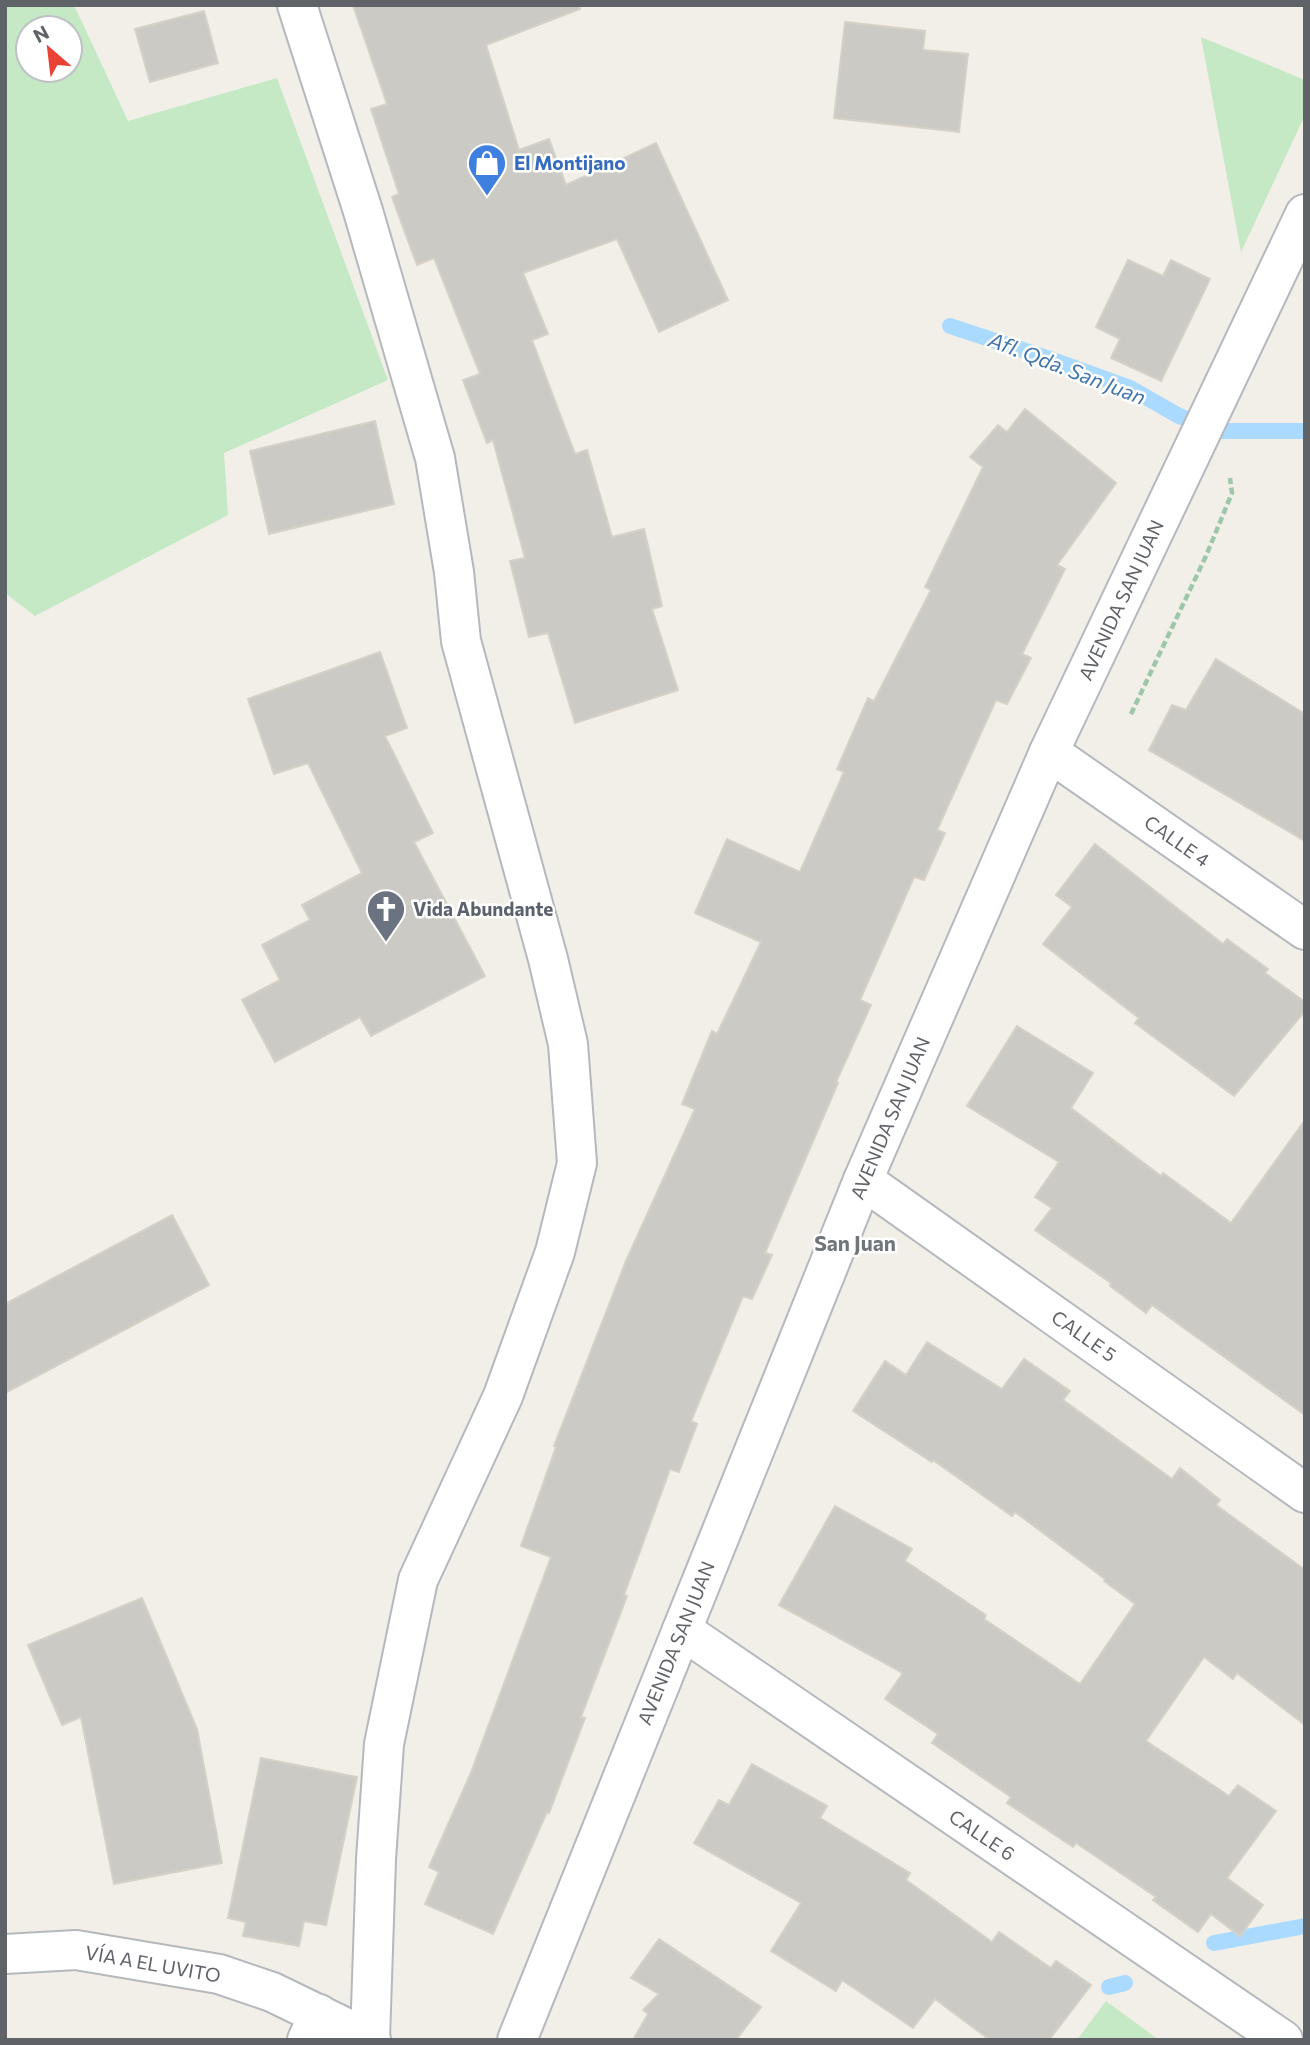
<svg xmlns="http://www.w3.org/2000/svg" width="1310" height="2045" font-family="Commissioner,sans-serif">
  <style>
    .green { fill: #c5e8c5; fill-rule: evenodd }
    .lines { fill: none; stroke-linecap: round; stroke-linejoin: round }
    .stream { stroke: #aadaff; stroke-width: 16 }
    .building { fill: #cccac5; stroke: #d6d1c6; stroke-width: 2 }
    .minor-casing { stroke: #b5b8bc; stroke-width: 42 }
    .tertiary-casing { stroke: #b5b8bc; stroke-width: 42 }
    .path { stroke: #9cc7a9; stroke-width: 4.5; stroke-dasharray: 7 3.5; stroke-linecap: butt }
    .minor { stroke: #fff; stroke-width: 38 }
    .tertiary { stroke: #fff; stroke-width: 38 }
    .labels { text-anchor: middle; stroke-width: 5; stroke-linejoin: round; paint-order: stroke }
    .shop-label { font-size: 19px; font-weight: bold; fill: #366cbe; stroke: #fff; text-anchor: start }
    .street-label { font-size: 19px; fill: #5f6368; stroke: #fff }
    .worship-label { font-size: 19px; font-weight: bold; fill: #5b616d; stroke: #fff; text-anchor: start }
    .water-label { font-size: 21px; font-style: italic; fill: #4174aa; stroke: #fff }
    .neighbourhood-label { font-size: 21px; font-weight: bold; fill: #70757a; stroke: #fff }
  </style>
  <rect width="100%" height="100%" fill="#f1efe8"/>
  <g class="green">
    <path d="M5,5H74L128,121L277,78L388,380L224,453L228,515L35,616L5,593ZM28,28H70V70H28Z"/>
    <path d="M1201,37L1305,80V115L1241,252Z"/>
    <path d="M1106,2001L1159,2040H1077Z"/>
  </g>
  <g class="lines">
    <g class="stream">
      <path d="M950,326L1050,359L1130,388L1179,416L1220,431H1305"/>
      <path d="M1214,1943L1305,1926"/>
      <path d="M1109,1987L1125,1983"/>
    </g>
  </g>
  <g class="building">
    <path d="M353,5H579L580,9L486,45L519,150L549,139L566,185L656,143L728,300L659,332L617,239L523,273L548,334L532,340L575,454L587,450L612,537L644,529L662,606L652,609L678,690L575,723L548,633L529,637L510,561L525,558L493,440L487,443L463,380L480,374L434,258L417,265L392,197L399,194L371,109L387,104Z"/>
    <path d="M204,11L218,63L150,82L135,29Z"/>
    <path d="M845,22L925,31L923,50L968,54L959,132L834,118Z"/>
    <path d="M1128,260L1163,276L1171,260L1210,279L1161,381L1111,358L1120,339L1096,327Z"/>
    <path d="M1025,409L1116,483L1057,565L1065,569L1022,654L1031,658L1007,704L996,700L937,830L945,833L924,880L914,877L860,1000L871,1005L836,1082L838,1083L765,1253L772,1255L752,1299L743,1296L691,1421L697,1424L679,1472L670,1469L624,1595L627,1596L581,1717L585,1718L549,1813L547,1812L493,1934L425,1904L439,1872L429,1867L470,1775L551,1557L521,1546L556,1447L554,1446L626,1261L695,1109L682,1104L712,1031L717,1034L761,942L695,913L727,839L800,872L844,772L837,769L868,698L874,701L931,590L925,587L983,467L970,457L998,425L1007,432Z"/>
    <path d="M375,421L394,504L269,534L250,451Z"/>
    <path d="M380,652L407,728L385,736L433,833L414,842L485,976L371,1036L360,1017L275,1062L242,1000L280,980L262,945L310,920L302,905L362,873L308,763L274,774L248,699Z"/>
    <path d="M1216,659L1305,714V841L1149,750L1172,705L1186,710Z"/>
    <path d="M1095,844L1223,944L1227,939L1268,969L1265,973L1305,1002V1011L1234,1096L1135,1023L1139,1018L1043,944L1072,907L1056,895Z"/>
    <path d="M1017,1026L1093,1073L1071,1108L1161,1176L1163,1173L1231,1223L1305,1120V1415L1152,1305L1146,1313L1110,1286L1111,1283L1035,1230L1052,1208L1035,1197L1059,1162L967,1106Z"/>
    <path d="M172,1215L209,1285L5,1393V1304Z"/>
    <path d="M927,1342L1002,1389L1024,1359L1070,1391L1063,1400L1172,1479L1180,1468L1220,1500L1216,1505L1305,1570V1725L1237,1673L1233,1679L1204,1657L1146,1741L1229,1796L1238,1785L1276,1811L1227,1878L1263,1905L1240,1936L1211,1914L1198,1932L1153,1900L1156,1897L1076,1843L1073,1847L1007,1803L1011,1797L932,1743L938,1734L885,1699L903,1673L779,1605L835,1506L912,1549L905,1561L986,1615L984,1619L1080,1684L1135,1604L1104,1581L1105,1579L1015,1512L1012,1516L933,1460L932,1462L853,1411L885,1361L906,1375Z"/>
    <path d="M142,1598L197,1729L222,1863L114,1884L81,1717L62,1725L28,1645Z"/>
    <path d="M261,1758L357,1777L326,1925L304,1921L299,1946L243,1936L246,1922L228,1918Z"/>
    <path d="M752,1764L827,1806L820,1818L910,1873L906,1880L992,1942L999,1932L1051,1968L1056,1961L1091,1985L1049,2040H990L935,1999L913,2028L842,1980L836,1991L771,1951L801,1903L694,1843L719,1800L729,1805Z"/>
    <path d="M659,1939L761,2007L736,2040H633L648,2014L643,2010L659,1994L631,1978Z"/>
  </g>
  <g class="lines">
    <g class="minor-casing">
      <g id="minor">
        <path d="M297,5L363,211L435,458L454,572L461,641L548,959L568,1044L577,1163L555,1252L503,1396L418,1580L384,1744L376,1859L370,2039"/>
        <path d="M1049,752L1305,930"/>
        <path d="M863,1180L1305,1493"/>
        <path d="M682,1630L1283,2040"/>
        <path d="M307,2040L319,2014"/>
        <path d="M517,2040L863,1180L1049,752L1305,214"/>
      </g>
    </g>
    <g class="tertiary-casing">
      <path id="tertiary" d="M5,1954L76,1950L219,1974L272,1992L371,2040"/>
    </g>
    <path class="path" d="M1131,714L1206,556L1232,493L1230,478"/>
    <use href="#minor" class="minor"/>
    <use href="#tertiary" class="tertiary"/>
  </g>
  <defs>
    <g id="shop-pin" transform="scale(2.0125)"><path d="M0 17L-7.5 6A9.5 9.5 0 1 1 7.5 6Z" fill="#3f7fe0" stroke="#fff"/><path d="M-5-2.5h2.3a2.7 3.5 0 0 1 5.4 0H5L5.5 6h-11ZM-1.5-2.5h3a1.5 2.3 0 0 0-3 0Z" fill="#fff"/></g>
    <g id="church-pin" transform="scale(2.0125)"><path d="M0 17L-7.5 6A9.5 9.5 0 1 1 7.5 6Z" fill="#6b7280" stroke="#fff"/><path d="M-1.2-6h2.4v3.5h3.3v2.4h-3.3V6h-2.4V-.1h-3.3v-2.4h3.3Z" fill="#fff"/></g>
  </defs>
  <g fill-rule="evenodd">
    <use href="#shop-pin" x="487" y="163"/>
    <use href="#church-pin" x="386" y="909"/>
  </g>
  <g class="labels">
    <g class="shop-label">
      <text x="514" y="170">El Montijano</text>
    </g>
    <g class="street-label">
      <text transform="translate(1121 600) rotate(-65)" y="7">AVENIDA SAN JUAN</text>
      <text transform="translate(1177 841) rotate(35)" y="7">CALLE 4</text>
      <text transform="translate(890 1118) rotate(-67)" y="7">AVENIDA SAN JUAN</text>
      <text transform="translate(1084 1336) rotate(35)" y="7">CALLE 5</text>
      <text transform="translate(676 1643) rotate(-68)" y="7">AVENIDA SAN JUAN</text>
      <text transform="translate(982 1835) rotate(34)" y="7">CALLE 6</text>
      <text transform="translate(153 1964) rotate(10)" y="7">VÍA A EL UVITO</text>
    </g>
    <g class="worship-label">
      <text x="413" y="916">Vida Abundante</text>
    </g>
    <g class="water-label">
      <text transform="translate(1067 369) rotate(21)" y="7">Afl. Qda. San Juan</text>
    </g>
    <g class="neighbourhood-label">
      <text x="855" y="1251">San Juan</text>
    </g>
  </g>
  <rect width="1310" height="2045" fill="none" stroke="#5f6368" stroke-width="14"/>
  <g transform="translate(49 49) rotate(332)"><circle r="33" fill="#ffffff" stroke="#bfc1c3" stroke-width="2"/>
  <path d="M0-5L12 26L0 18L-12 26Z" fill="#ea4335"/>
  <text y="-10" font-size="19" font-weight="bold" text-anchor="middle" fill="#5f6368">N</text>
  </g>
</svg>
